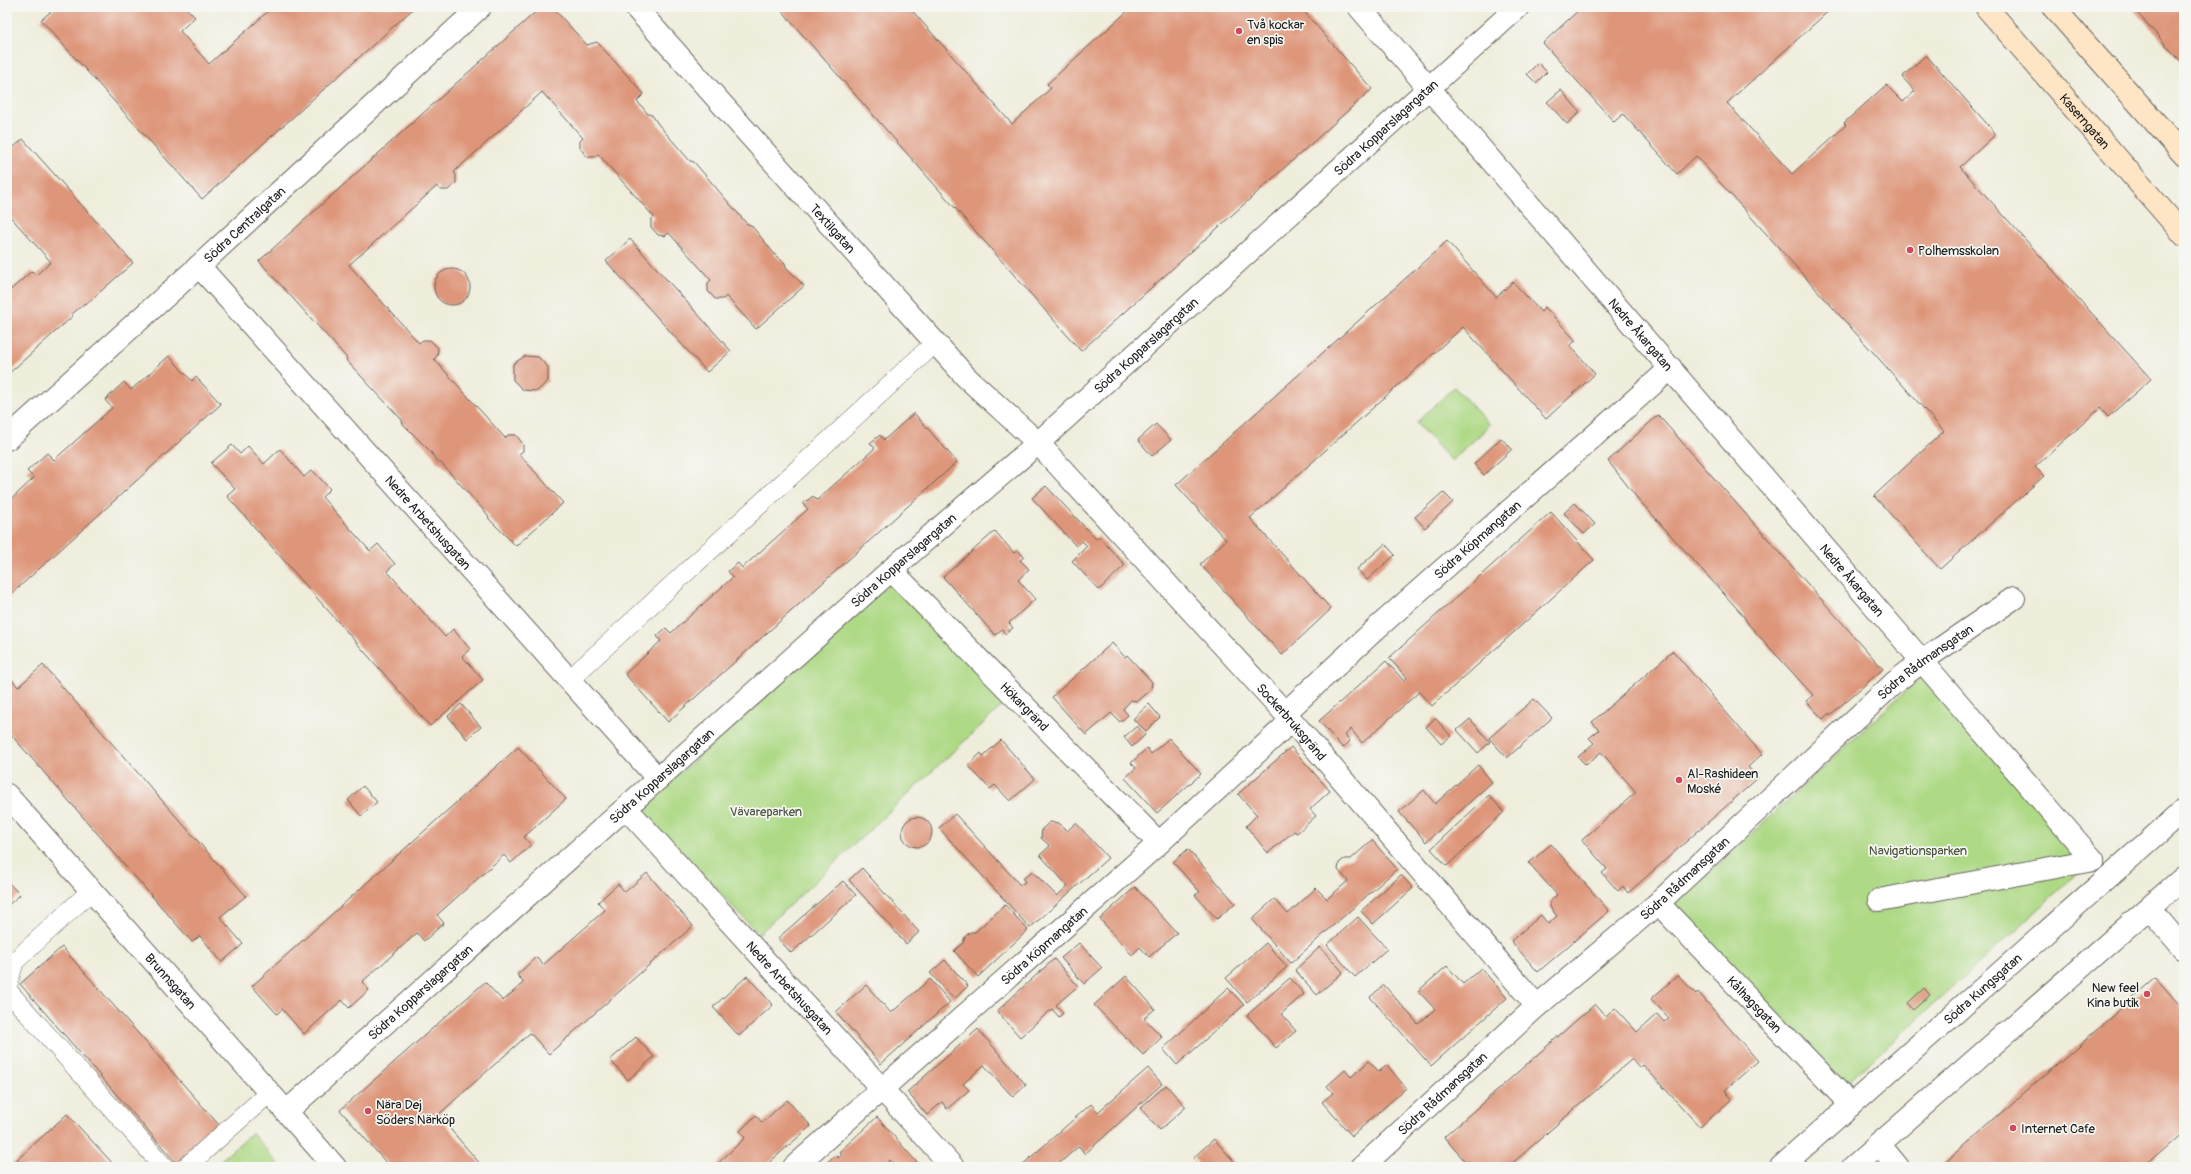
<svg xmlns="http://www.w3.org/2000/svg" width="2191" height="1174" font-family="Pangolin,sans-serif">
  <style>
    .green { fill: #aed985; stroke: #657a50 }
    .building { fill: #de967a }
    .lines { fill: none; stroke-linecap: round; stroke-linejoin: round }
    .service-casing { stroke: #66655f; stroke-width: 20 }
    .pedestrian-casing { stroke: #66655f; stroke-width: 24 }
    .minor-casing { stroke: #66655f; stroke-width: 24 }
    .tertiary-casing { stroke: #66655f; stroke-width: 24 }
    .secondary-casing { stroke: #66655f; stroke-width: 24 }
    .service { stroke: #fff; stroke-width: 19 }
    .pedestrian { stroke: #fff; stroke-width: 22 }
    .minor { stroke: #fff; stroke-width: 22 }
    .tertiary { stroke: #fff; stroke-width: 22 }
    .secondary { stroke: #fde5c5; stroke-width: 22 }
    .poi-dot { fill: #d1495b; stroke: #f6f6f2; stroke-width: 1.5 }
    .labels { text-anchor: middle; stroke-width: 3.5; stroke-linejoin: round; paint-order: stroke }
    .poi-label { font-size: 13px; fill: #1c1c1c; stroke: #f6f6f2; text-anchor: start }
    .street-label { font-size: 13px; fill: #1c1c1c; stroke: #f6f6f2 }
    .park-label { font-size: 13px; fill: #48553c; stroke: #f6f6f2 }
  </style>
  <rect width="100%" height="100%" fill="#f6f6f2"/>
  <filter id="ink" filterUnits="userSpaceOnUse"><feTurbulence type="fractalNoise" baseFrequency=".025" numOctaves="2"/><feDisplacementMap in="SourceGraphic" scale="8" xChannelSelector="R" yChannelSelector="G"/><feConvolveMatrix kernelMatrix="1 2 1 2 8 2 1 2 1" color-interpolation-filters="sRGB"/></filter>
  <filter id="wash" filterUnits="userSpaceOnUse"><feTurbulence type="fractalNoise" baseFrequency=".012" numOctaves="4" result="noise"/><feDisplacementMap in="SourceGraphic" scale="16" xChannelSelector="R" yChannelSelector="G"/><feGaussianBlur stdDeviation="0.9" result="paint"/><feColorMatrix in="noise" values="0 0 0 0 0 0 0 0 0 0 0 0 0 0 0 0 0 1.4 0 .05"/><feComposite in="paint" operator="in"/></filter>
  <g filter="url(#wash)">
    <rect width="100%" height="100%" fill="#efeddb"/>
    <g class="green">
      <path d="M1454,387L1490,425L1452,461L1416,423Z"/>
      <path d="M891,582L1005,703L759,934L640,810Z"/>
      <path d="M1929,669L2093,860L1839,1090L1667,912Z"/>
      <path d="M252,1133L281,1167H213Z"/>
    </g>
    <g id="blocks">
      <g class="building">
        <path d="M56,7H185L195,17L180,31L209,64L273,7H415L202,199L41,20Z"/>
        <path d="M541,7H552L587,45L597,42L644,94L637,101L648,114L652,115L658,124L690,161L694,162L747,224L751,225L776,256L785,263L786,267L804,286L756,329L726,296L723,299H715L708,291V283L711,280L669,233L665,236L658,235L651,227V220L654,217L598,154L594,157H587L580,148V141L583,138L542,92L454,172L456,175V183L448,190H440L437,186L349,265L419,343L423,340H430L438,348L437,356L434,359L505,438L508,435H516L523,444V451L519,454L563,503L516,546L489,519L488,515L441,463L437,462L431,452L403,424L402,420L347,361L346,357L259,261Z"/>
        <path d="M778,7H909L1012,124L1051,88L1047,84L1132,7H1300L1372,89L1081,351Z"/>
        <path d="M1582,7H1833L1727,103L1792,174L1846,125L1844,123L1886,85L1903,102L1915,91L1902,77L1926,55L1996,134L1960,167L2151,379L2108,417L2100,408L2035,467L2044,476L1940,569L1874,496L1944,431L1696,156L1677,174L1623,114L1614,122L1543,43Z"/>
        <path d="M2132,7H2184V65Z"/>
        <path d="M1538,63L1547,72L1536,83L1527,74Z"/>
        <path d="M1561,90L1580,112L1567,124L1547,102Z"/>
        <path d="M23,139L133,263L86,304L85,303L71,315L73,316L7,375V293L32,271L36,275L51,262L7,213V153Z"/>
        <path d="M630,239L731,351L707,372L606,261Z"/>
        <path d="M1447,241L1496,297L1513,282L1541,312L1545,307L1576,341L1570,345L1595,374L1546,419L1463,327L1250,518L1331,609L1282,655L1200,564L1226,540L1176,485Z"/>
        <circle cx="452" cy="287" r="18"/>
        <path d="M169,356L192,381L196,377L221,404L7,598V503L34,478L27,471L47,453L54,460L112,408L105,400L124,382L131,390Z"/>
        <path d="M525,356L538,357L548,367V381L537,391L523,390L513,380V364Z"/>
        <path d="M914,413L957,462L668,722L625,674L661,641L657,636L666,628L671,633L733,577L728,571L738,563L742,568L808,509L803,504L813,496L817,500L875,448L870,443L880,435L884,440Z"/>
        <path d="M1658,415L1883,669L1830,715L1829,713L1823,719L1806,701L1813,695L1749,625L1742,614L1638,499L1608,461Z"/>
        <path d="M1156,424L1171,440L1152,456L1138,440Z"/>
        <path d="M1501,438L1512,449L1484,475L1474,464Z"/>
        <path d="M232,445L240,454L248,446L264,464L280,449L304,477L312,470L330,489L322,497L370,551L378,544L395,564L387,571L445,637L453,629L470,649L462,656L483,680L430,726L227,496L235,489L211,463Z"/>
        <path d="M1046,486L1096,539L1098,536L1125,565L1099,590L1072,561L1087,546L1082,541L1076,546L1032,498Z"/>
        <path d="M1443,492L1453,502L1425,528L1415,517Z"/>
        <path d="M1575,503L1595,524L1584,534L1564,513Z"/>
        <path d="M1551,512L1594,560L1432,706L1419,692L1362,743L1351,729L1345,735L1350,741L1343,748L1319,721L1386,661L1404,681L1407,678L1389,658Z"/>
        <path d="M995,531L1014,553L1018,550L1024,557L1020,560L1029,569L1018,580L1035,599L1009,623L1013,628L1005,634L1002,629L995,635L943,577Z"/>
        <path d="M1385,544L1395,555L1367,580L1357,569Z"/>
        <path d="M1112,643L1125,657L1127,655L1152,682L1151,689L1137,701L1131,700L1123,709L1128,715L1120,722L1111,713L1086,735L1052,697Z"/>
        <path d="M1673,651L1762,754L1748,767L1758,778L1628,893L1623,886L1618,891L1602,873L1607,869L1582,840L1636,792L1601,752L1586,765L1578,757L1594,743L1589,738L1599,730L1592,722Z"/>
        <path d="M43,665L246,896L220,917L243,944L222,962L200,936L192,942L7,730V674L18,687Z"/>
        <path d="M1534,699L1552,718L1507,758L1489,738Z"/>
        <path d="M461,704L481,727L467,739L448,716Z"/>
        <path d="M1149,704L1160,717L1146,731L1133,719Z"/>
        <path d="M1435,718L1451,736L1441,744L1426,727Z"/>
        <path d="M1470,719L1490,742L1478,753L1457,730Z"/>
        <path d="M1137,726L1145,735L1132,747L1124,737Z"/>
        <path d="M1169,738L1201,774L1157,813L1125,778L1136,768L1131,763L1147,748L1151,754Z"/>
        <path d="M1001,740L1035,779L1010,801L995,785L990,789L968,765L981,753L983,756Z"/>
        <path d="M518,747L566,799L524,837L531,845L511,863L504,855L437,915L444,923L424,941L417,933L362,982L369,990L349,1008L342,1000L304,1034L282,1009L277,1014L252,986Z"/>
        <path d="M1291,747L1330,791L1310,809L1316,816L1297,833L1294,831L1268,853L1246,826L1257,815L1238,794Z"/>
        <path d="M1478,765L1492,782L1426,842L1399,812L1424,790L1435,804Z"/>
        <path d="M363,786L377,802L361,816L348,800Z"/>
        <path d="M1489,795L1504,812L1447,866L1431,849Z"/>
        <path d="M955,814L1020,885L1025,882L1023,879L1032,871L1057,896L1068,886L1040,855L1050,846L1041,838L1042,829L1050,822L1059,823L1067,831L1076,823L1108,858L1030,928L939,828Z"/>
        <circle cx="917" cy="832" r="15"/>
        <path d="M1372,840L1397,869L1291,963L1252,919L1274,899L1288,914L1316,888L1327,899L1348,881L1338,870L1339,863L1344,859H1351Z"/>
        <path d="M1551,844L1609,911L1538,972L1511,941L1541,915L1548,924L1557,916L1550,907V901L1557,895L1529,863Z"/>
        <path d="M1188,849L1235,903L1217,919L1195,895L1200,892L1173,862Z"/>
        <path d="M862,868L919,932L906,944L849,880Z"/>
        <path d="M647,873L693,926L549,1054L530,1033L438,1115L483,1167H390L340,1110L485,982L503,1001L524,982L517,975L536,957L543,965L605,910L598,902L618,884L625,892Z"/>
        <path d="M1401,875L1413,888L1373,924L1361,911Z"/>
        <path d="M7,881L20,895L7,906Z"/>
        <path d="M843,881L856,895L791,953L778,938Z"/>
        <path d="M1135,887L1177,933L1149,957L1140,947L1132,955L1100,919Z"/>
        <path d="M1005,905L1028,930L978,977L954,951L963,943L965,937L970,932H975Z"/>
        <path d="M1358,917L1387,949L1355,977L1327,945Z"/>
        <path d="M1079,943L1102,968L1084,984L1061,958Z"/>
        <path d="M1266,943L1287,967L1247,1002L1226,978Z"/>
        <path d="M62,947L220,1126L177,1164L20,984Z"/>
        <path d="M1320,947L1343,972L1317,995L1295,970Z"/>
        <path d="M1054,959L1078,986L1056,1005L1063,1013L1059,1017L1052,1009L1020,1037L997,1011Z"/>
        <path d="M945,960L968,986L954,999L930,973Z"/>
        <path d="M1447,966L1463,984L1481,968L1507,998L1431,1066L1370,997L1384,985L1418,1024L1435,1009L1418,991Z"/>
        <path d="M1678,975L1696,994L1698,992L1758,1061L1725,1090L1732,1099L1700,1127L1643,1065L1640,1068L1632,1059L1508,1167H1470L1444,1137L1595,1004L1606,1017L1615,1008L1637,1032L1657,1014L1664,1022L1669,1018L1651,999Z"/>
        <path d="M747,976L773,1005L739,1036L713,1007Z"/>
        <path d="M1126,976L1155,1009L1144,1018L1162,1037L1143,1055L1094,1005Z"/>
        <path d="M1290,978L1304,994L1281,1014L1296,1031L1276,1048L1247,1015Z"/>
        <path d="M2156,978L2184,1010V1131L2143,1167H1939Z"/>
        <path d="M930,979L950,1002L881,1064L836,1012L866,985L891,1013Z"/>
        <path d="M1228,988L1244,1005L1177,1065L1163,1049Z"/>
        <path d="M1924,988L1930,995L1913,1010L1908,1003Z"/>
        <path d="M978,1029L1026,1085L1013,1097L984,1065L963,1084L969,1090L947,1109L942,1102L927,1115L907,1092Z"/>
        <path d="M636,1037L654,1057L628,1080L610,1060Z"/>
        <path d="M1369,1061L1379,1072L1387,1065L1406,1088L1352,1136L1322,1102L1333,1093L1327,1086L1345,1070L1351,1077Z"/>
        <path d="M1148,1068L1162,1084L1085,1154L1079,1146L1055,1167L1021,1166L1091,1104L1098,1112Z"/>
        <path d="M1166,1085L1186,1107L1160,1130L1140,1108Z"/>
        <path d="M787,1100L811,1126L764,1167H716L715,1166L745,1138L740,1131L756,1115L762,1123Z"/>
        <path d="M67,1114L116,1167H85L81,1162L75,1167H9Z"/>
        <path d="M877,1117L921,1167H896L890,1160L882,1167L868,1165L866,1167H822L835,1155L838,1158L842,1155L839,1152Z"/>
        <path d="M1214,1139L1239,1167H1201L1193,1158Z"/>
      </g>
    </g>
  </g>
  <g filter="url(#ink)">
    <use href="#blocks" fill-opacity="0" stroke="#66655f" stroke-width="1"/>
    <g class="lines">
      <g class="service-casing">
        <g id="service">
          <path d="M569,680L935,343"/>
          <path d="M7,988L14,962L91,891"/>
          <path d="M7,990L164,1167"/>
          <path d="M186,1167L269,1093"/>
        </g>
      </g>
      <g class="pedestrian-casing">
        <g id="pedestrian">
          <path d="M1922,661L2093,860"/>
          <path d="M1879,900L2093,860"/>
        </g>
      </g>
      <g class="minor-casing">
        <g id="minor">
          <path id="s1" d="M635,7L966,377L1038,443L1285,713L1537,1006"/>
          <path id="s2" d="M1359,7L1922,661"/>
          <path id="s3" d="M199,266L658,779"/>
          <path id="s4" d="M7,439L199,266L480,7"/>
          <path id="s5" d="M891,570L1159,843"/>
          <path id="s6" d="M1285,713L1378,627L1671,368"/>
          <path id="s7" d="M7,795L335,1167"/>
          <path id="s8" d="M626,808L953,1167"/>
          <path id="s9" d="M1658,903L1851,1105"/>
          <path d="M2149,908L2184,949"/>
          <path id="s10" d="M286,1112L891,570L1038,443L1518,7"/>
          <path d="M1879,1144L1898,1167"/>
          <path id="s11" d="M794,1167L1159,843L1291,721"/>
          <path id="s12" d="M1362,1167L1537,1006L1658,903L1894,683L1922,661L2014,598"/>
        </g>
      </g>
      <g class="tertiary-casing">
        <g id="tertiary">
          <path id="s13" d="M1781,1167L2184,810"/>
          <path d="M1853,1167L2184,877"/>
        </g>
      </g>
      <g class="secondary-casing">
        <g id="secondary">
          <path id="s14" d="M1986,7L2184,235"/>
          <path d="M2053,7L2184,155"/>
        </g>
      </g>
      <use href="#service" class="service"/>
      <use href="#pedestrian" class="pedestrian"/>
      <use href="#minor" class="minor"/>
      <use href="#tertiary" class="tertiary"/>
      <use href="#secondary" class="secondary"/>
    </g>
  </g>
  <g class="poi-dot">
    <circle cx="1239" cy="31" r="4"/>
    <circle cx="1910" cy="250" r="4"/>
    <circle cx="1679" cy="780" r="4"/>
    <circle cx="2147" cy="994" r="4"/>
    <circle cx="368" cy="1111" r="4"/>
    <circle cx="2013" cy="1128" r="4"/>
  </g>
  <g class="labels">
    <g class="poi-label">
      <text x="1247" y="29">Två kockar<tspan x="1247" dy="15">en spis</tspan></text>
      <text x="1918" y="255">Polhemsskolan</text>
      <text x="1687" y="778">Al-Rashideen<tspan x="1687" dy="15">Moské</tspan></text>
      <text x="2139" y="992" text-anchor="end">New feel<tspan x="2139" dy="15">Kina butik</tspan></text>
      <text x="376" y="1109">Nära Dej<tspan x="376" dy="15">Söders Närköp</tspan></text>
      <text x="2021" y="1133">Internet Cafe</text>
    </g>
    <g class="street-label">
      <text dy="5" stroke="none"><textPath href="#s14" startOffset="151">Kaserngatan</textPath></text>
      <text dy="5" stroke="none"><textPath href="#s10" startOffset="1476">Södra Kopparslagargatan</textPath></text>
      <text dy="5" stroke="none"><textPath href="#s4" startOffset="320">Södra Centralgatan</textPath></text>
      <text dy="5" stroke="none"><textPath href="#s1" startOffset="297">Textilgatan</textPath></text>
      <text dy="5" stroke="none"><textPath href="#s2" startOffset="432">Nedre Åkargatan</textPath></text>
      <text dy="5" stroke="none"><textPath href="#s10" startOffset="1152">Södra Kopparslagargatan</textPath></text>
      <text dy="5" stroke="none"><textPath href="#s3" startOffset="344">Nedre Arbetshusgatan</textPath></text>
      <text dy="5" stroke="none"><textPath href="#s6" startOffset="259">Södra Köpmangatan</textPath></text>
      <text dy="5" stroke="none"><textPath href="#s10" startOffset="828">Södra Kopparslagargatan</textPath></text>
      <text dy="5" stroke="none"><textPath href="#s2" startOffset="756">Nedre Åkargatan</textPath></text>
      <text dy="5" stroke="none"><textPath href="#s12" startOffset="757">Södra Rådmansgatan</textPath></text>
      <text dy="5" stroke="none"><textPath href="#s5" startOffset="191">Hökargränd</textPath></text>
      <text dy="5" stroke="none"><textPath href="#s1" startOffset="971">Sockerbruksgränd</textPath></text>
      <text dy="5" stroke="none"><textPath href="#s10" startOffset="504">Södra Kopparslagargatan</textPath></text>
      <text dy="5" stroke="none"><textPath href="#s12" startOffset="433">Södra Rådmansgatan</textPath></text>
      <text dy="5" stroke="none"><textPath href="#s11" startOffset="334">Södra Köpmangatan</textPath></text>
      <text dy="5" stroke="none"><textPath href="#s7" startOffset="248">Brunnsgatan</textPath></text>
      <text dy="5" stroke="none"><textPath href="#s8" startOffset="243">Nedre Arbetshusgatan</textPath></text>
      <text dy="5" stroke="none"><textPath href="#s13" startOffset="269">Södra Kungsgatan</textPath></text>
      <text dy="5" stroke="none"><textPath href="#s10" startOffset="180">Södra Kopparslagargatan</textPath></text>
      <text dy="5" stroke="none"><textPath href="#s9" startOffset="140">Kålhagsgatan</textPath></text>
      <text dy="5" stroke="none"><textPath href="#s12" startOffset="109">Södra Rådmansgatan</textPath></text>
    </g>
    <g class="park-label">
      <text x="766" y="816">Vävareparken</text>
      <text x="1918" y="855">Navigationsparken</text>
    </g>
  </g>
  <rect width="2191" height="1174" fill="none" stroke="#f6f6f2" stroke-width="24"/>
</svg>
